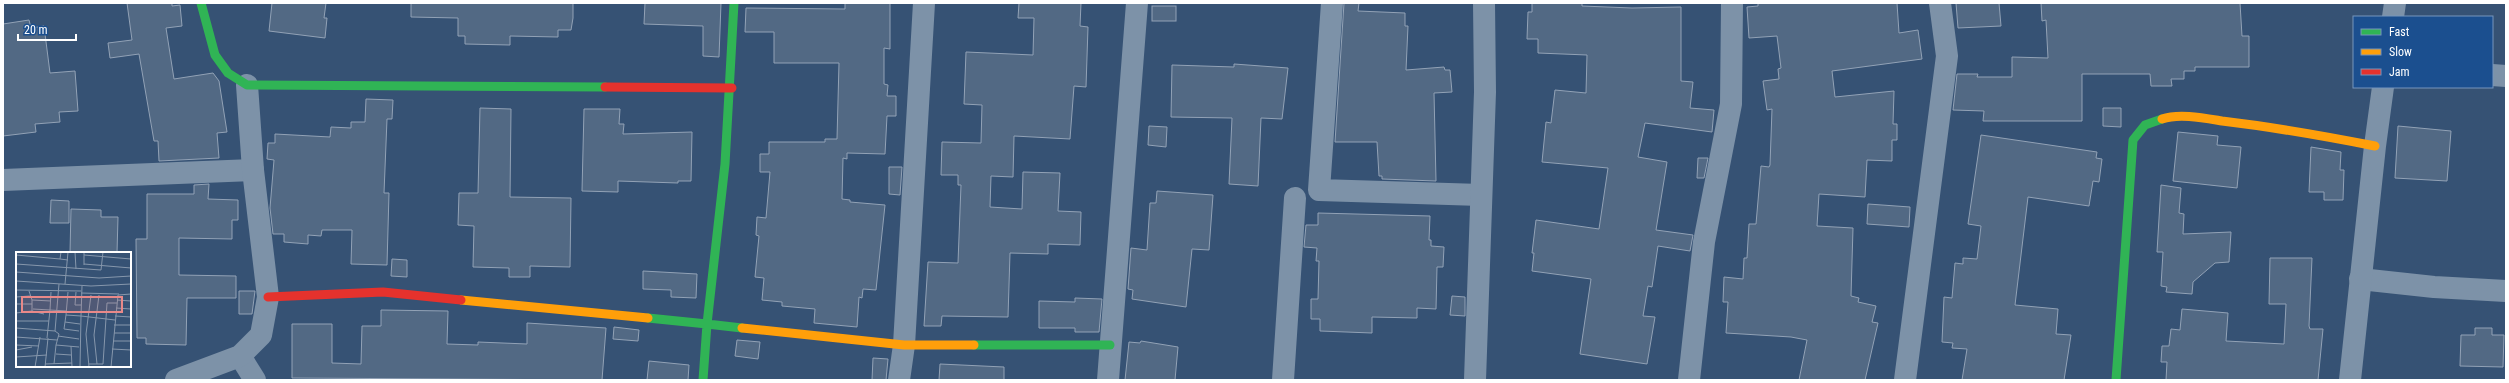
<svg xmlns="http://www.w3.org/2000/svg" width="2509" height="383" font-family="'Roboto Condensed',sans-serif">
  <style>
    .building { fill: #526984; stroke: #92a2b6 }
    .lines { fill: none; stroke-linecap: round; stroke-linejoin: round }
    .street { stroke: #7d92a8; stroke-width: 22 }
    .fast { stroke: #30b455; stroke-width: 9 }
    .slow { stroke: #ff9f0a; stroke-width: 9 }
    .jam { stroke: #e5322d; stroke-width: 9 }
    .inset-road { fill: none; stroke: #8697ac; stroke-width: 1 }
    .view { fill: #e88989; fill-opacity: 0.15; stroke: #e88989; stroke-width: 2 }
    .inset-edge { fill: none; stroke: #fff; stroke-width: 2 }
  </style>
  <rect width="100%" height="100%" fill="#365274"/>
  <g class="building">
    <path d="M127,3H172V6L180,5L182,26L166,28L174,79L213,73L219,81L227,132L217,133L219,158L159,161L158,141H154L139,54L110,58L108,43L132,40Z"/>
    <path d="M272,3H326L324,18H327L325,38L269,31Z"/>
    <path d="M411,3H573V18L571,30H558V37L510,36V45L465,44V36H458V18L411,17Z"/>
    <path d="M645,3H721L719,57L703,56V26L644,24Z"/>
    <path d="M845,3H890V49L884,48V84L888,85L887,96H896V116H887L885,154L847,153V159L843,158L842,199L850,200V202L885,205L876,290L863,289L862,298L859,297L857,327L814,323L815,309L782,306V302L762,300L764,278L755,277L759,236L756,235L757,217L766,218L770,172H760V154H769V142H825V139H837L839,63H774V32H745L746,8L845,9Z"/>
    <path d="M1019,3H1081L1080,26L1088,27L1086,87L1074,86L1070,139L1014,136L1013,177L991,176L990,207L1022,209L1023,172L1060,173L1058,211L1081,212L1080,245L1048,244V254L1010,253L1008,317L942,316L941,326H924L928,262L958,263L961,185H958V175H941L942,142L981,143L982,105L964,104L966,52L1033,55L1034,18H1018Z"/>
    <path d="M1344,3H1359L1358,11L1405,13V26H1408L1406,70L1444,67L1445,70H1450L1452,92L1434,93L1436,181L1382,179V176H1379L1377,142H1335Z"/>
    <path d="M1532,3H1582V6L1632,8L1681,7V81L1693,82L1690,108L1714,110L1712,132L1645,123L1638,157L1667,162L1656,230L1693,235L1690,251L1658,246L1652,287L1648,286L1643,316L1655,317L1647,364L1580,354L1591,279L1532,271L1534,253H1532L1536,220L1599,229L1608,168L1542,162L1546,122L1551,123L1555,90L1586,93L1587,55L1538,53V39H1527L1528,12H1532Z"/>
    <path d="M1758,3H1897L1899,33L1918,30L1922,59L1832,71L1835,97L1894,91L1893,124H1897V140H1892V161L1867,160L1865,197L1819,194L1817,226L1853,228L1851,296L1859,298L1858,302L1876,306L1872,322L1878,323L1865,380H1799L1807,340L1791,337L1726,333L1728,302H1723L1724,277L1743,279L1744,258H1747L1749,224H1756L1761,166L1769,167L1770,165L1772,109L1767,110L1763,81L1779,79L1778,69L1781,68L1777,36L1749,38L1747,7L1758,6Z"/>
    <path d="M1956,3H1999L2001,26L1958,28Z"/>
    <path d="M2041,3H2240L2242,36H2249V67H2195V71H2184V79H2171L2172,86H2151L2150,74H2082V121H1983L1984,111L1953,110L1957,74H1978L1977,77H2012V57L2048,58L2046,20L2042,21Z"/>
    <rect x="1152" y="6" width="24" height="15"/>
    <path d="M29,20L31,28L44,26L50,73L75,71L78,111L59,112L60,122L35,124L36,132L3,136V24Z"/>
    <path d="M1234,64L1288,68L1282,119L1261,118L1258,186L1229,184L1232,118L1171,117L1172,65L1234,67Z"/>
    <path d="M366,99L393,100L392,119H387L384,193H389L387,265L351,264L352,230H322L321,236L308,235V244L284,242V234H273L270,208L274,160L267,159L268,143H275V134L330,137L331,127L351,128V122H365Z"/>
    <path d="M480,108L511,109L510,197L571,198L570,267L530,266V277H509V268L473,267L474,226L458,225L459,193H478Z"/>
    <path d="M2103,108H2121V127L2103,126Z"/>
    <path d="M584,109H620L619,124H624L623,134L692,132L691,181H678V183L618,181V192L582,191Z"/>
    <path d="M1149,126L1167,127L1166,147L1148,145Z"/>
    <path d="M2398,126L2451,131L2447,181L2395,178Z"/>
    <path d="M2178,132L2218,136L2217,145L2241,147L2237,188L2173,181Z"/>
    <path d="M1981,135L2097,152L2096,158L2102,159L2099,182L2093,181L2089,206L2028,197L2015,305L2058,309L2056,334L2071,335L2064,380H1962L1967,349L1952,348L1953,343L1942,342L1944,297L1952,298L1955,263L1963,264V258L1977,259L1981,226L1968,224Z"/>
    <path d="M2311,147L2341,152L2340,170H2344L2343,200H2324V192H2309Z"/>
    <path d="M1698,158H1708L1704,178H1697Z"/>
    <path d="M889,167H902L900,195L889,194Z"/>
    <path d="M209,184L208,199L238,200V220H232V239L179,238V275L236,276V298H187L186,345L146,344V338H137L136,239H147V194H194V185Z"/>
    <path d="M2161,185L2181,188L2179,213L2184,214L2183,234L2231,232L2229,262L2215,263L2193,282L2192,294L2166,292L2167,287L2161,286L2163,252H2157Z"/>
    <path d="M1157,191L1213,195L1209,250L1192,249L1186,307L1132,299L1133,290L1128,289L1131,248L1147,250L1150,203H1156Z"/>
    <path d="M51,200L69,201V223H50Z"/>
    <path d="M1868,204L1910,207L1909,227L1867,224Z"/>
    <path d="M71,209L101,210V217H118L117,253H70Z"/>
    <path d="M1318,213L1430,216L1429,240H1431V246L1444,247L1443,267H1437L1436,309L1417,308V318L1372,317V333L1320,331V319H1311V299H1318L1319,261H1316L1317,248L1304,247L1306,225H1318Z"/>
    <path d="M2270,258H2312L2309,326L2310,329H2323L2318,380H2166L2167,362H2161L2162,346H2169L2171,329L2180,330L2182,309L2228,313L2226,341L2284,344L2286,304H2269Z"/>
    <path d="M392,259L407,260V277L391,276Z"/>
    <path d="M643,271L697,274L696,298L671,297V290L643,289Z"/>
    <path d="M239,291H255L252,314H239Z"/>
    <path d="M1452,296L1465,297V316L1450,315Z"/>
    <path d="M1075,298L1102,299L1099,332H1075V328H1039V301L1075,302Z"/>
    <path d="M381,310L448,311L447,344L478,345V342L527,344V323L606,328L602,380L292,378V324H332V363L361,364L362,326H381Z"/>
    <path d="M614,327L639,330L638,341L613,339Z"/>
    <path d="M2475,328H2492V335H2504L2503,367L2460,366L2461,335H2475Z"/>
    <path d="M737,340L760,342L758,359L735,356Z"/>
    <path d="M1141,341L1178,347L1175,380H1125L1129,342L1140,343Z"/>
    <path d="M873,358L888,359L886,380H872Z"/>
    <path d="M649,361L689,365L688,380H647Z"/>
    <path d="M940,364L1004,367V380H939Z"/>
  </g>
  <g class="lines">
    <g class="street">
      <path d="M1332,3L1319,190L1481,195"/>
      <path d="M2393,17L2395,3"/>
      <path d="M2492,75L2506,76"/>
      <path d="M3,180L253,170"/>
      <path d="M2360,279L2434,287L2506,291"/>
      <path d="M240,356L255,380"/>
      <path d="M176,380L240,356L261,335L268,297L253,170L247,85"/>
      <path d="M899,380L904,345L924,3"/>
      <path d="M1108,380L1137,3"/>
      <path d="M1283,380L1295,198"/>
      <path d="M1475,380L1485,92L1484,3"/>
      <path d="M1689,380L1704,242L1731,104L1732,3"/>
      <path d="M1905,380L1947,56L1940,3"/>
      <path d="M2350,380L2375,146L2383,87"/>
    </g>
    <g class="fast">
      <path d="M201,3L215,55L228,73L247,85L605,87"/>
      <path d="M734,3L725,164L707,324L742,328"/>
      <path d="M648,318L707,324L703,380"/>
      <path d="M974,345H1110"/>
      <path d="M2116,380L2133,140L2145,125L2162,119"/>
    </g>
    <g class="slow">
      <path d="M2162,119C2179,113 2204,118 2222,121C2273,127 2324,136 2375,146"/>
      <path d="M461,300L648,318"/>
      <path d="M742,328L904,345H974"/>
    </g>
    <g class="jam">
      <path d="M605,87L732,88"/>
      <path d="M268,297L383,292L461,300"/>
    </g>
  </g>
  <g transform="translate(16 252)">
    <rect width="115" height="115" fill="#365274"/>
    <path class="inset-road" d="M45,0L44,7L52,8M59,0L60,17M0,3L44,7M68,3L115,7M0,12L85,18L87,0M68,12L115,16M68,13V0M0,20L83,26L115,24M0,29L75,34L115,32M49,32L52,0M0,38L65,39M13,39L16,48L35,49M35,40L34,58L50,59M52,40L50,63L65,64L66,34M60,40L59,53H65M65,41L103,42M0,45L14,44M101,48L115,49M0,52H16M100,56L115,57M17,57L34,58L31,86M16,59L28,62M0,61L16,59V48M50,63L48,77L63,79M99,64L115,65M0,69H33M49,70L64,72M98,73H115M0,76L39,79L43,82L40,93L63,95M39,79L43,32M98,81H115M42,84L63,87M0,85L41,88M97,89H115M0,93L23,94M55,94L56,115M96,97L115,98M0,98L16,95M40,102L55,103M0,105L31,103M29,112L56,111M38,112L40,93M73,112H87L91,51H101M81,112L78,83L83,43M19,115L24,85M29,115L32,86M64,115L65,64L99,68M73,115L70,82L75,43M95,115L102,43L115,42"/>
    <path class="view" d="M6,45H106V60H6Z"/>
    <rect width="115" height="115" class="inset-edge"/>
  </g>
  <rect width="2509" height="383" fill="none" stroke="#ffffff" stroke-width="8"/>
  <rect x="2353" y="16" width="140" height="72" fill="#1b4f8f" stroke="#7695bc"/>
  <rect x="2361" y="29" width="20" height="6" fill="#30b455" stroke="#7695bc"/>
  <text x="2389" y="36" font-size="12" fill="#ffffff">Fast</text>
  <rect x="2361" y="49" width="20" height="6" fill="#ff9f0a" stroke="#7695bc"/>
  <text x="2389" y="56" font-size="12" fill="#ffffff">Slow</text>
  <rect x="2361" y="69" width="20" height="6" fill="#e5322d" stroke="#7695bc"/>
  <text x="2389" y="76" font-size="12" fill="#ffffff">Jam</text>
  <path d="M18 34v6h58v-6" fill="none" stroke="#ffffff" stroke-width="2"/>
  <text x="24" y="34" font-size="12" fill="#ffffff" stroke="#1b4f8f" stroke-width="3" paint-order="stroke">20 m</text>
</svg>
